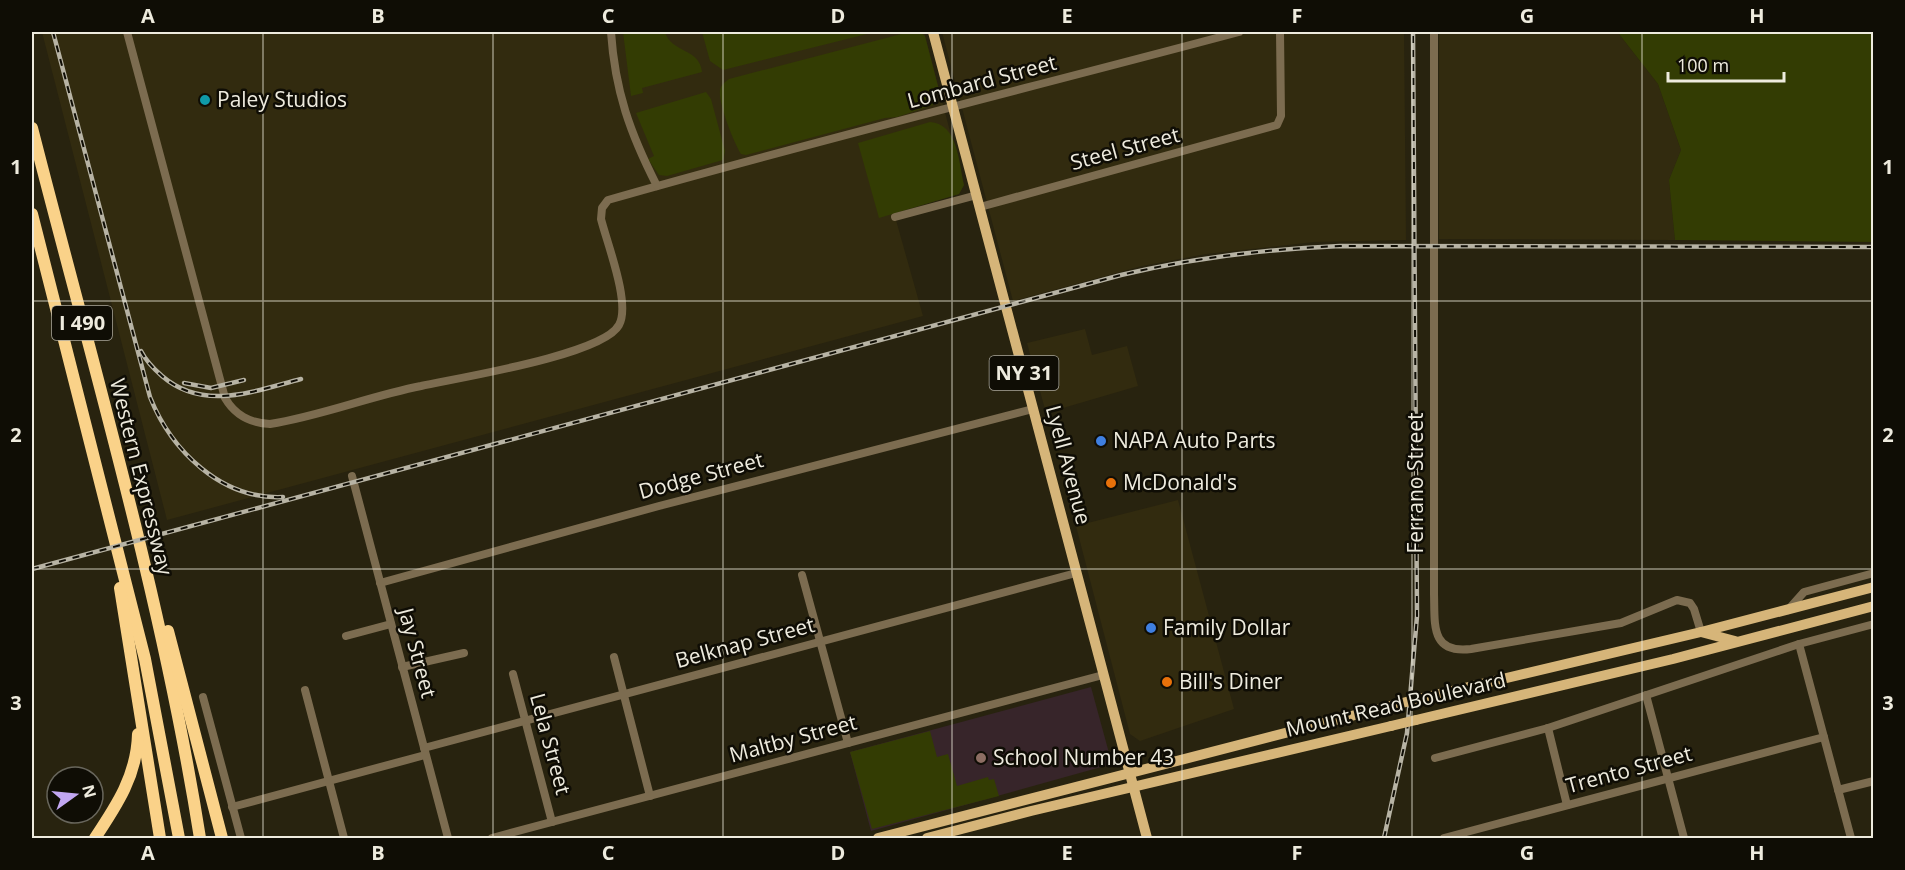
<svg xmlns="http://www.w3.org/2000/svg" width="1905" height="870" font-family="'Open Sans',sans-serif">
  <style>
    .built { fill: #322b0f }
    .education { fill: #37252a }
    .green { fill: #333c03 }
    .lines { fill: none; stroke-linecap: round; stroke-linejoin: round }
    .minor { stroke: #7c6c50; stroke-width: 8 }
    .major { stroke: #d6b579; stroke-width: 10 }
    .highway { stroke: #fad289; stroke-width: 12 }
    .rail-casing { stroke: #b7b3a4; stroke-width: 4.5 }
    .rail { stroke: #0f0d05; stroke-width: 2; stroke-dasharray: 7; stroke-linecap: butt }
    .major-bridge { stroke: #d6b579; stroke-width: 10 }
    .grid { fill: none; stroke: #eeebde; stroke-width: 1.5; stroke-opacity: 0.55 }
    .culture-dot { fill: #0f9aa8; stroke: #0f0d05; stroke-width: 2 }
    .shop-dot { fill: #3f7fe0; stroke: #0f0d05; stroke-width: 2 }
    .food-dot { fill: #e8710a; stroke: #0f0d05; stroke-width: 2 }
    .education-dot { fill: #8d6e63; stroke: #0f0d05; stroke-width: 2 }
    .labels { text-anchor: middle; stroke-width: 5; stroke-linejoin: round; paint-order: stroke }
    .shield { fill: #0f0d05; stroke: #aba89d; stroke-width: 1.5 }
    .shield-label { font-size: 20px; font-weight: bold; fill: #eeebde }
    .street-label { font-size: 21px; fill: #eeebde; stroke: #0f0d05 }
    .poi-label { font-size: 21px; fill: #eeebde; stroke: #0f0d05; text-anchor: start }
    .neatline { fill: none; stroke: #eeebde; stroke-width: 2 }
    .grid-label { font-size: 20px; text-anchor: middle; font-weight: bold; fill: #eeebde }
  </style>
  <rect width="100%" height="100%" fill="#28230f"/>
  <g class="built">
    <path d="M42,32H924L964,185L959,194L894,213L923,316L167,520Z"/>
    <path d="M942,32H1404L1406,240L1314,242L1206,254L1142,266L1013,301Z"/>
    <path d="M1439,32H1626L1619,34L1658,84L1681,150L1669,180L1675,240L1439,239Z"/>
    <path d="M1085,329L1092,355L1127,346L1138,386L1046,413L1027,343Z"/>
    <path d="M1178,500L1234,709L1140,741L1130,734L1076,526Z"/>
  </g>
  <path class="education" d="M1091,687L1112,764L871,831L850,752Z"/>
  <g class="green">
    <path d="M623,32H665C671,53 700,48 702,72L642,88L643,93L631,96Z"/>
    <path d="M702,32H875L723,70L710,61Z"/>
    <path d="M909,32H920L925,36L939,90L933,105L897,117L885,118L746,155L741,154C734,143 718,103 720,90C721,85 725,82 729,79Z"/>
    <path d="M1626,32H1722L1729,34L1738,32H1873V242L1675,240L1669,180L1681,150L1658,84L1619,34Z"/>
    <path d="M706,92L711,99L725,151L723,160L667,176L659,175L648,159L654,156L636,113Z"/>
    <path d="M930,122C958,123 959,164 964,185L959,194L879,218L858,143Z"/>
    <path d="M930,731L937,757L948,754L957,786L988,777L989,780L994,779L999,796L872,829L850,752Z"/>
  </g>
  <g class="lines">
    <g class="minor">
      <path d="M127,32L225,398C235,415 249,423 270,424C321,416 370,396 421,386C457,378 603,355 619,325C631,304 607,243 601,219L602,208L608,200C817,140 1029,88 1239,32"/>
      <path d="M611,32C615,91 630,133 657,186"/>
      <path d="M1434,32V594C1435,624 1430,654 1471,649L1621,623L1677,600L1690,603L1694,609L1701,632"/>
      <path d="M980,207L1277,125L1281,116L1280,32"/>
      <path d="M895,217L977,195"/>
      <path d="M352,476L448,838"/>
      <path d="M802,575L848,743"/>
      <path d="M380,583L659,506L1033,409"/>
      <path d="M1788,610L1804,592L1874,573"/>
      <path d="M346,636L391,624"/>
      <path d="M1799,644L1851,838"/>
      <path d="M614,657L650,796"/>
      <path d="M402,667L464,653"/>
      <path d="M513,674L552,822"/>
      <path d="M305,690L344,838"/>
      <path d="M1646,695L1684,838"/>
      <path d="M203,697L241,838"/>
      <path d="M1548,728L1567,805"/>
      <path d="M424,748L1076,573"/>
      <path d="M1435,758L1548,728L1799,644L1874,624"/>
      <path d="M1838,790L1874,781"/>
      <path d="M232,807L425,755"/>
      <path d="M492,838L1103,675"/>
      <path d="M1444,838L1824,737"/>
    </g>
    <g class="major">
      <path d="M933,32L1147,838"/>
      <path d="M1701,632L1735,641"/>
      <path d="M1418,699L1701,632L1874,587"/>
      <path d="M1416,720L1673,659L1874,606"/>
      <path d="M878,838L1394,705"/>
      <path d="M927,838L1031,811L1391,726"/>
    </g>
    <g class="highway">
      <path d="M32,128C92,363 162,598 200,838"/>
      <path d="M32,214L145,659L179,838"/>
      <path d="M120,588L160,838"/>
      <path d="M168,631L222,838"/>
      <path d="M95,838C117,805 137,775 138,734"/>
    </g>
    <g class="rail-casing">
      <g id="rail">
        <path d="M53,32L150,397C171,450 221,500 283,497"/>
        <path d="M141,351C146,361 154,369 162,376C204,412 254,391 301,379"/>
        <path d="M184,383L211,388L244,380"/>
        <path d="M32,569L1121,275C1193,258 1266,249 1340,246L1874,247"/>
        <path d="M1384,838L1407,733L1417,616L1413,32"/>
      </g>
    </g>
    <use href="#rail" class="rail"/>
    <g class="major-bridge">
      <path d="M1394,705L1418,699"/>
      <path d="M1391,726L1416,720"/>
    </g>
  </g>
  <path class="grid" d="M263,32V838M493,32V838M723,32V838M952,32V838M1182,32V838M1412,32V838M1642,32V838M32,301H1874M32,569H1874"/>
  <circle class="culture-dot" cx="205" cy="100" r="6"/>
  <g class="shop-dot">
    <circle cx="1101" cy="441" r="6"/>
    <circle cx="1151" cy="628" r="6"/>
  </g>
  <g class="food-dot">
    <circle cx="1111" cy="483" r="6"/>
    <circle cx="1167" cy="682" r="6"/>
  </g>
  <circle class="education-dot" cx="981" cy="758" r="6"/>
  <g class="labels">
    <g class="shield">
      <rect x="52" y="306" width="60" height="34" rx="4.5"/>
      <rect x="989.5" y="356" width="69" height="34" rx="4.5"/>
    </g>
    <g class="shield-label">
      <text x="82" y="330">I 490</text>
      <text x="1024" y="380">NY 31</text>
    </g>
    <g class="street-label">
      <text transform="translate(982 82) rotate(-15)" y="7">Lombard Street</text>
      <text transform="translate(1125 149) rotate(-15)" y="7">Steel Street</text>
      <text transform="translate(1068 465) rotate(75)" y="7">Lyell Avenue</text>
      <text transform="translate(701 476) rotate(-15)" y="7">Dodge Street</text>
      <text transform="translate(141 477) rotate(76)" y="7">Western Expressway</text>
      <text transform="translate(1416 483) rotate(-90)" y="7">Ferrano Street</text>
      <text transform="translate(745 643) rotate(-15)" y="7">Belknap Street</text>
      <text transform="translate(417 653) rotate(75)" y="7">Jay Street</text>
      <text transform="translate(1396 705) rotate(-13)" y="7">Mount Read Boulevard</text>
      <text transform="translate(793 739) rotate(-15)" y="7">Maltby Street</text>
      <text transform="translate(550 744) rotate(75)" y="7">Lela Street</text>
      <text transform="translate(1629 770) rotate(-15)" y="7">Trento Street</text>
    </g>
    <g class="poi-label">
      <text x="217" y="107">Paley Studios</text>
      <text x="1113" y="448">NAPA Auto Parts</text>
      <text x="1123" y="490">McDonald's</text>
      <text x="1163" y="635">Family Dollar</text>
      <text x="1179" y="689">Bill's Diner</text>
      <text x="993" y="765">School Number 43</text>
    </g>
  </g>
  <rect width="1905" height="870" fill="none" stroke="#0f0d05" stroke-width="66"/>
  <g transform="translate(75 795) rotate(75)"><circle r="28" fill="#0f0d05" stroke="#68665c" stroke-width="1.5"/>
  <path d="M0-4.5L10 22L0 15L-10 22Z" fill="#c2a7f2"/>
  <text y="-9" font-size="16" font-weight="bold" text-anchor="middle" fill="#eeebde">N</text>
  </g>
  <path d="M1668 72v9h116v-9" fill="none" stroke="#eeebde" stroke-width="3"/>
  <text x="1677" y="72" font-size="18" fill="#eeebde" stroke="#0f0d05" stroke-width="4.5" paint-order="stroke">100 m</text>
  <rect x="33" y="33" width="1839" height="804" class="neatline"/>
  <g class="grid-label">
    <text x="148" y="23">A</text>
    <text x="378" y="23">B</text>
    <text x="608" y="23">C</text>
    <text x="838" y="23">D</text>
    <text x="1067" y="23">E</text>
    <text x="1297" y="23">F</text>
    <text x="1527" y="23">G</text>
    <text x="1757" y="23">H</text>
    <text x="16" y="174">1</text>
    <text x="1888" y="174">1</text>
    <text x="16" y="442">2</text>
    <text x="1888" y="442">2</text>
    <text x="16" y="710">3</text>
    <text x="1888" y="710">3</text>
    <text x="148" y="860">A</text>
    <text x="378" y="860">B</text>
    <text x="608" y="860">C</text>
    <text x="838" y="860">D</text>
    <text x="1067" y="860">E</text>
    <text x="1297" y="860">F</text>
    <text x="1527" y="860">G</text>
    <text x="1757" y="860">H</text>
  </g>
</svg>
